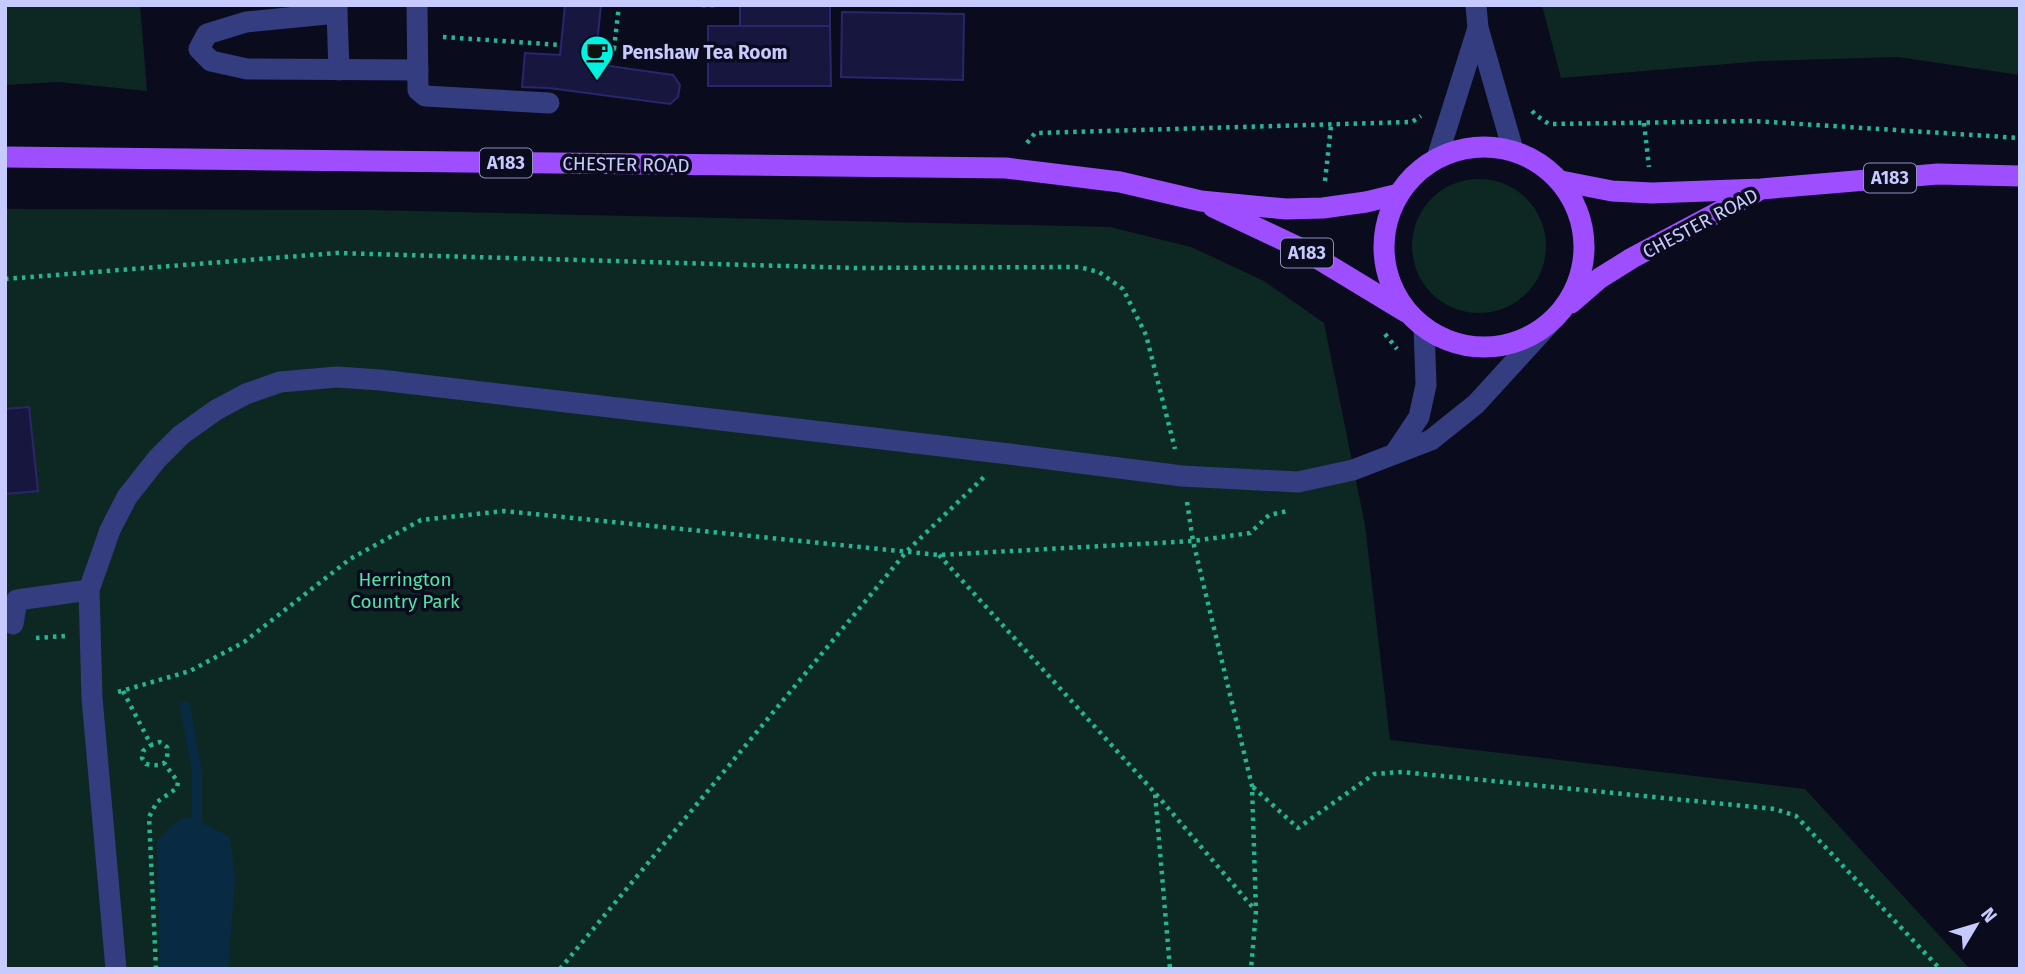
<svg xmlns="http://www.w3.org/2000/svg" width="2025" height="974" font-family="'Fira Sans',sans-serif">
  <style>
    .green { fill: #0d2822 }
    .water { fill: #092a43 }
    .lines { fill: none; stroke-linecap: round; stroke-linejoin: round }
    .stream { stroke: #092a43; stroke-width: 10 }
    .building { fill: #17163f; stroke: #28276d; stroke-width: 2 }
    .path { stroke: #27b493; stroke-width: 4.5; stroke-dasharray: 3.5 5; stroke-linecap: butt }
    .minor { stroke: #333d7f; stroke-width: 21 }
    .major { stroke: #9e4eff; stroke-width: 21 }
    .labels { text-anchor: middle; stroke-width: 7; stroke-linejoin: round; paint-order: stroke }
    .shield { fill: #0b0b1e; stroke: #8f91bc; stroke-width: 2 }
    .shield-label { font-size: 18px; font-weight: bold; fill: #c7caff }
    .poi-label { font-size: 19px; font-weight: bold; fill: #c7caff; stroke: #0b0b1e; text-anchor: start }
    .street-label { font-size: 19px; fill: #c7caff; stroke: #0b0b1e }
    .park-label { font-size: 19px; fill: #4ee4a5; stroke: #0b0b1e }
  </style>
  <rect width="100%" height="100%" fill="#0b0b1e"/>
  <g class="green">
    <path d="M5,5H140L147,91L59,82L5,85Z"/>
    <path d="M1542,5H2020V75L1898,57L1762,61L1561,78Z"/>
    <circle cx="1479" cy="246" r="67"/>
    <path d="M5,209L370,210L1110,227L1191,247L1264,281L1324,323L1365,525L1390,740L1805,789L1970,969H5Z"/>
  </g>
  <path class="water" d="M185,817L197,820L230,837L235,878L228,969H160L157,841L171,826Z"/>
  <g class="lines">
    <path class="stream" d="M185,706L197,772V820"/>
  </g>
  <g class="building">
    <path d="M565,5H601L595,64L673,75L680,85L678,97L670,104L549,88L522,87L525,53L560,55Z"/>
    <rect x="740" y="5" width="90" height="21"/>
    <path d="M842,12L964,14L963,80L841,77Z"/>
    <path d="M708,26H830L831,86H708Z"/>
    <path d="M29,407L38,491L5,494V409Z"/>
  </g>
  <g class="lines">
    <g class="path">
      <path d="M702,5H717"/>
      <path d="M443,37L561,45"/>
      <path d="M597,48L614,49L619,5"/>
      <path d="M1532,111L1537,116L1549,124L1754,121L2020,138"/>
      <path d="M1644,123L1649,167"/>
      <path d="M1027,143L1035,133L1412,122L1421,116"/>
      <path d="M1325,181L1331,126"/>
      <path d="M5,279L337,253L854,268L1079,267L1099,272L1123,289L1146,335L1175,449"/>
      <path d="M1385,334L1397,349"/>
      <path d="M1187,502L1193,541L1252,786L1256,911L1251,969"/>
      <path d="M939,555L1155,793L1170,969"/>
      <path d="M36,638L65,636"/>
      <path d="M123,691L151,745L143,751L142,758L146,764C162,767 169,765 167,747L160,742L151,745"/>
      <path d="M118,692L190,671L244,642L350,559L421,520L504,511L939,555L1193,541L1250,533L1269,515L1288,511"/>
      <path d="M1253,787L1298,828L1374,774L1402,772L1775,809L1796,816L1940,969"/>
      <path d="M1156,794L1255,910"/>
      <path d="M156,969L149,817L157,802L177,788L178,782L164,763"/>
      <path d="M560,969L907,551L984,477"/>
    </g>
    <g class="minor">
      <path d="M337,5V13L246,22L207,34L199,49L211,61L247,69L418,70"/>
      <path d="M417,5L418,90L425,96L549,103"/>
      <path d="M1476,5L1478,28L1513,150"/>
      <path d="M337,13L339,70"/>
      <path d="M1437,158L1478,28"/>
      <path d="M1395,453L1419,417L1426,385L1424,327"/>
      <path d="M13,624L17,600L89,590"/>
      <path d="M116,969L92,698L89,590L110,530L127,497L157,459L181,435L216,410L246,394L280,382L337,377L380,380L1009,454L1182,476L1298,482L1353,470L1431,440L1476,404L1549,324"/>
    </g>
    <g class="major">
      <circle cx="1484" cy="247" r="100"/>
      <path d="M5,157L1006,168L1120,182L1201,201L1286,209L1323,208L1366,202L1399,194"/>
      <path d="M1561,181L1612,191L1652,193L1761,189L1938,174L2020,176"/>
      <path d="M1213,207L1302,249L1406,312"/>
      <path d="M1571,303L1600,278L1632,258L1756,192"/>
    </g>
  </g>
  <defs>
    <g id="cafe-pin" transform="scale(1.75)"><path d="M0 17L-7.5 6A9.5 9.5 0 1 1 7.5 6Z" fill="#00f2e0" stroke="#0b0b1e"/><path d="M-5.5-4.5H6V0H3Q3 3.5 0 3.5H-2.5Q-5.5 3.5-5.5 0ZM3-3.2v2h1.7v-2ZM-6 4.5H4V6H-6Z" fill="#111"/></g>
  </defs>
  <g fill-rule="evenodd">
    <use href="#cafe-pin" x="597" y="52"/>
  </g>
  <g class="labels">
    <g class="shield">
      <rect x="480" y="148.5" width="52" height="29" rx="5"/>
      <rect x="1864" y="163.5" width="52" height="29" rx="5"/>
      <rect x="1281" y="238.5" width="52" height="29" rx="5"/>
    </g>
    <g class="shield-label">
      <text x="506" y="169">A183</text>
      <text x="1890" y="184">A183</text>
      <text x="1307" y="259">A183</text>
    </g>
    <g class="poi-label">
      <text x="622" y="59">Penshaw Tea Room</text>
    </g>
    <g class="street-label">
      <text transform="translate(626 164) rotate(1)" y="7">CHESTER ROAD</text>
      <text transform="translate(1700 223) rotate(-28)" y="7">CHESTER ROAD</text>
    </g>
    <g class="park-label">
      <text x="405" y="586">Herrington<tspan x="405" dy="22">Country Park</tspan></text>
    </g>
  </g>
  <rect width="2025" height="974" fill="none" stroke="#c7caff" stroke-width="14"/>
  <g transform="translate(1976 925) rotate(52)" stroke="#0b0b1e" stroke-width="5" paint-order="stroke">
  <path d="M0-5L12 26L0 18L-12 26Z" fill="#c7caff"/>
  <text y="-10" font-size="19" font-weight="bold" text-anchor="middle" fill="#c7caff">N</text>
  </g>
</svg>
